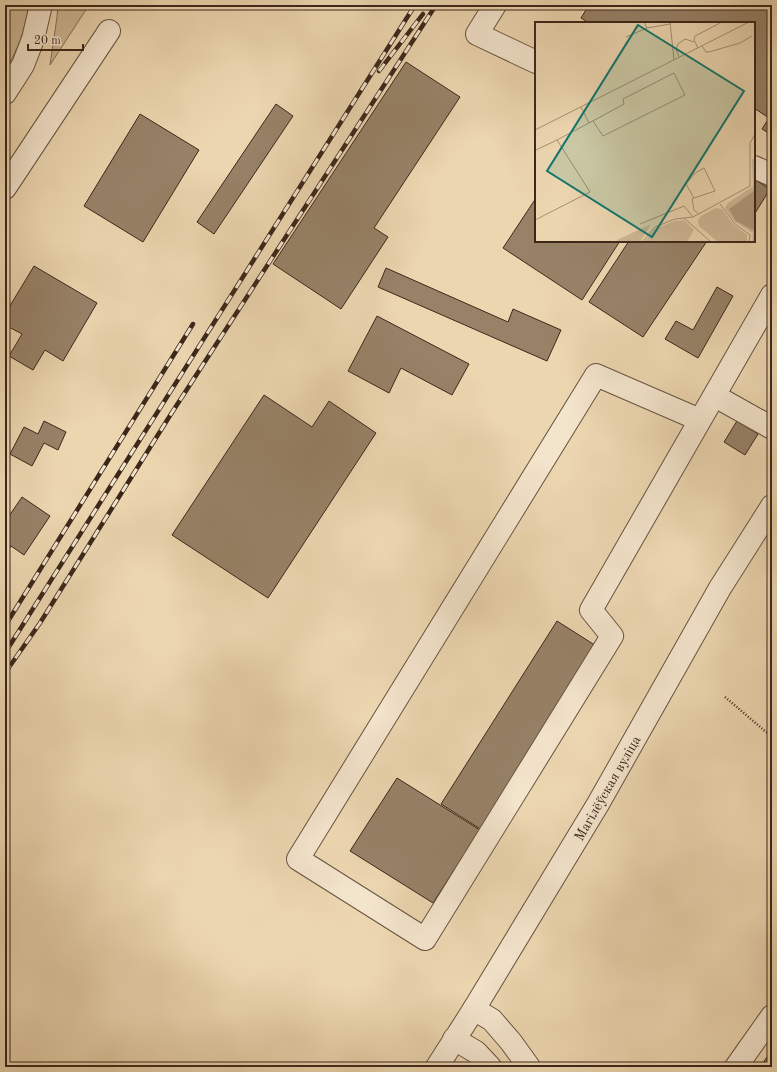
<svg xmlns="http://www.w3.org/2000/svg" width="777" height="1072" font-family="'Old Standard TT',serif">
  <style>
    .green { fill: #ceb896; stroke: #847058 }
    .building { fill: #978268; stroke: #3b271a }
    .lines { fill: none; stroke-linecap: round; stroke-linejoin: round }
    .minor-casing { stroke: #675340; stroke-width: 24 }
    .path { stroke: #3b271a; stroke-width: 2.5; stroke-dasharray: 1 2; stroke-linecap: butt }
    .minor { stroke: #f3e4cc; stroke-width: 22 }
    .rail-casing { stroke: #3b271a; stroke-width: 4.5 }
    .rail { stroke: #f3e4cc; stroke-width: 3; stroke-dasharray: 9; stroke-linecap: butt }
    .labels { text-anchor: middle; stroke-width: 4; stroke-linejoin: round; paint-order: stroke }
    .street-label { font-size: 14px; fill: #3b271a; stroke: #f3e4cc }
    .inset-road { fill: none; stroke: #a59074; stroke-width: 1 }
    .view { fill: #0f766e; fill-opacity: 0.15; stroke: #0f766e; stroke-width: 2 }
    .inset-edge { fill: none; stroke: #3b271a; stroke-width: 2 }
  </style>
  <rect width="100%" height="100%" fill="#ecd6b0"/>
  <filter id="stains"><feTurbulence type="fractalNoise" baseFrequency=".005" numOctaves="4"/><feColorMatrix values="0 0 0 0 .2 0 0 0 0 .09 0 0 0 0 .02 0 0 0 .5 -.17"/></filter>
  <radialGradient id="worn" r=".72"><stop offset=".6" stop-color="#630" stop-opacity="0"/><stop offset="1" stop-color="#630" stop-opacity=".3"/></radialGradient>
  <g class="green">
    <path d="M5,5H29C26,27 18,51 5,70Z"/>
    <path d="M58,5H89L50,65L57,17Z"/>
  </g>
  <g class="building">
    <path d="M589,5H772V135L762,129L769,118L754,108V23H589L581,18Z"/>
    <path d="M406,62L460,97L374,228L388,237L341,309L273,264Z"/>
    <path d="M276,104L293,116L214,234L197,222Z"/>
    <path d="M140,114L199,150L143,242L84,206Z"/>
    <path d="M754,179L770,189L754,215Z"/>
    <path d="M536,198V241H620L582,300L503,248Z"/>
    <path d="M629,241H707L643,337L589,302Z"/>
    <path d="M34,266L97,303L63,361L45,350L33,370L9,356L22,334L5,325V314Z"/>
    <path d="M386,268L508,322L513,309L561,330L547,361L378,287Z"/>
    <path d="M717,287L733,296L698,358L665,339L676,321L693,330Z"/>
    <path d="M377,316L469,364L452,395L401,368L389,393L348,371Z"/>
    <path d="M264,395L312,427L329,401L376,433L268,598L172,535Z"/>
    <path d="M44,421L66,432L58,450L44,443L32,466L10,454L24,427L38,434Z"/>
    <path d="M737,421L758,434L745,455L724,442Z"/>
    <path d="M22,497L50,516L24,555L11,546L5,555V522Z"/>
    <path d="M557,621L601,649L485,832L441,804Z"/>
    <path d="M397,778L480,830L433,903L350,851Z"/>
    <path d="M772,1050V1067H760Z"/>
  </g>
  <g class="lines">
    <g class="minor-casing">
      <g id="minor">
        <path d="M495,5L477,34L536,62"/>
        <path d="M5,93L23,65L33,39L41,5"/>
        <path d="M754,167L772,175"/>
        <path d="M5,188L109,31"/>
        <path d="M715,396L772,428"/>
        <path d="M700,420L596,375L298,859L425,939L612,636L591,610L772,295"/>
        <path d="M474,1009L492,1020L511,1042L529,1067"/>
        <path d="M454,1039L476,1052L490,1067"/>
        <path d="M437,1067L474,1009L598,804L720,588L772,506"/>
        <path d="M736,1067L772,1016"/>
      </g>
    </g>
    <path class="path" d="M725,697L772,737"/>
    <use href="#minor" class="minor"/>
    <g class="rail-casing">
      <g id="rail">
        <path d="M379,71L423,14"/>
        <path d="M5,626L193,324"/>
        <path d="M5,653L415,5"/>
        <path d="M5,673L40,623L171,414L436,5"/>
      </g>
    </g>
    <use href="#rail" class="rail"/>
  </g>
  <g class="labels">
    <g class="street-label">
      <text transform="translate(607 788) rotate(-60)" y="5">Магілёўская вуліца</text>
    </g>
  </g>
  <g transform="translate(535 22)">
    <rect width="220" height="220" fill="#ecd6b0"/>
    <path d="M217,137H220V220H217L218,211L199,199L190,186L193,181L218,164ZM181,186L187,187L199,203L212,213V220H183L164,204L163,198L166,194ZM149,198L159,208L152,220H109L119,207L140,199ZM116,202L105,220H83L82,218Z" fill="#ceb896"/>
    <path d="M220,168V209L201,199L194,187Z" fill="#b09a7d"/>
    <path class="inset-road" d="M109,0L112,6L135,2M135,0L139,38M91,15L112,6M167,24L171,30H174L205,21L217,14M163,26L159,18L160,14L187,0M144,35L141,27L143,22L150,17L159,20M46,85L54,101M0,108L214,0M22,118L54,101L89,82L88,77L139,51L150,73L68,114L58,99M159,176L151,162L160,151L169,146L180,169L159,176L157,177L159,188L164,192M185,182L200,202L215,213L214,220M149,196L176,220M0,198L55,170L22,118L1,128M105,202L149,184L158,195M107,220L120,205L140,197L158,195L215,164V121L220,112"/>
    <path class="view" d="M103,3L209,69L117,215L12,149Z"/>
    <rect width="220" height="220" class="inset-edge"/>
  </g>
  <rect width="777" height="1072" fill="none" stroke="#ecd6b0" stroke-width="20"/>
  <rect x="6" y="6" width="765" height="1060" fill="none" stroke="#3b271a" stroke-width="2"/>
  <rect x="10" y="10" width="757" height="1052" fill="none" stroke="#3b271a"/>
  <path d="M28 44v6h55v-6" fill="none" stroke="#3b271a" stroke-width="2"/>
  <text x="34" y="44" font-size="12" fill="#3b271a" stroke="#f3e4cc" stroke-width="3" paint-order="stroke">20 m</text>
  <rect width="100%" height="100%" filter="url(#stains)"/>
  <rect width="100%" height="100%" fill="url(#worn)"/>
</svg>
